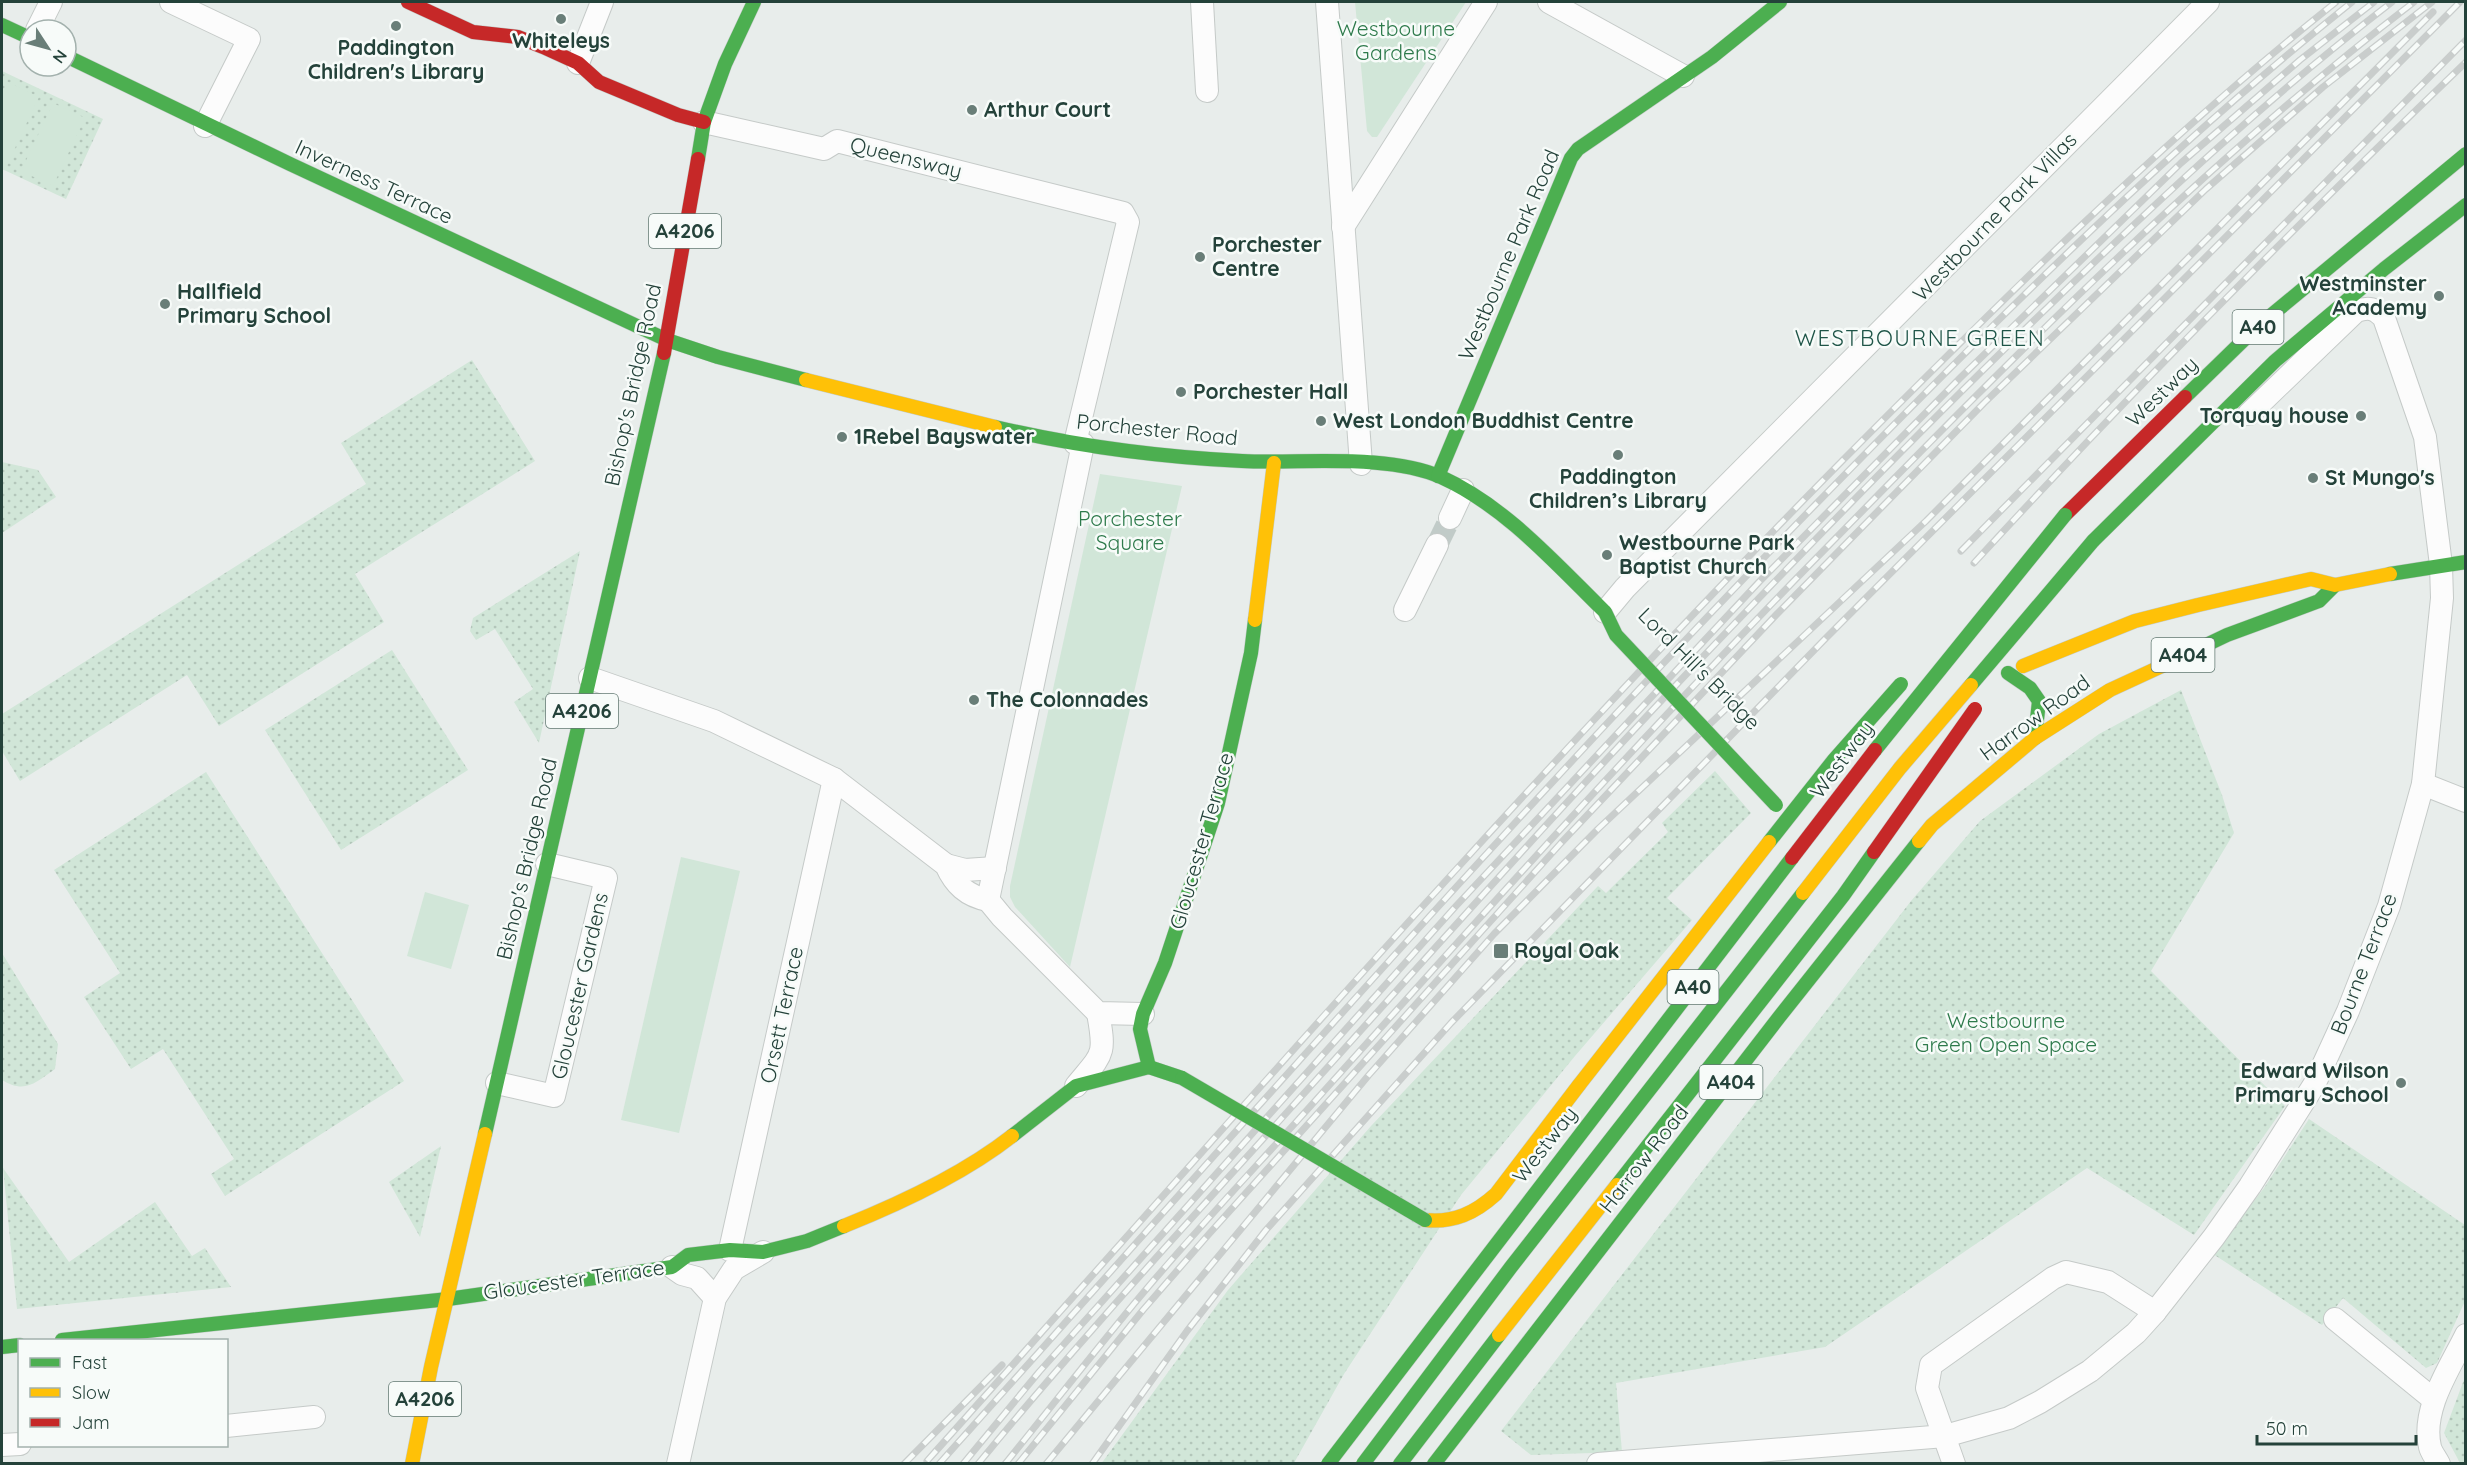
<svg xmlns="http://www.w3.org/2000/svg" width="2467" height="1465" font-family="Quicksand,sans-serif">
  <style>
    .grass { fill: url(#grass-dots) }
    .garden { fill: #d1e6d8 }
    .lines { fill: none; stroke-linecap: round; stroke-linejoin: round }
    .street-tunnel { stroke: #c1cbc8; stroke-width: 22; stroke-dasharray: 22 11; stroke-linecap: butt }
    .street-casing { stroke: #c5cac8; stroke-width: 24 }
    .fast-casing { stroke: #c3cbc8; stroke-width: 15 }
    .slow-casing { stroke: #c3cbc8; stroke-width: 15 }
    .jam-casing { stroke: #c3cbc8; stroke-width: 15 }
    .street { stroke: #fcfcfc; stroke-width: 22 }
    .fast { stroke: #4caf50; stroke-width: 14 }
    .slow { stroke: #ffc107; stroke-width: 14 }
    .jam { stroke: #c62828; stroke-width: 14 }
    .rail-casing { stroke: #c9cdcc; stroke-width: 7 }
    .rail { stroke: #f7fbf9; stroke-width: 4.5; stroke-dasharray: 14; stroke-linecap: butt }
    .fast-bridge-casing { stroke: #c3cbc8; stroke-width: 15; stroke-linecap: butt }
    .slow-bridge-casing { stroke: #c3cbc8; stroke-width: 15; stroke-linecap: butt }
    .jam-bridge-casing { stroke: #c3cbc8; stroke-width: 15; stroke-linecap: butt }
    .fast-bridge { stroke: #4caf50; stroke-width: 14 }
    .slow-bridge { stroke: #ffc107; stroke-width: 14 }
    .jam-bridge { stroke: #c62828; stroke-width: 14 }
    .poi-dot { fill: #697e78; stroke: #f7fbf9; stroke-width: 2 }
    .labels { text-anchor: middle; stroke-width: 5; stroke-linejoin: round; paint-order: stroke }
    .shield { fill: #f7fbf9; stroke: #637a73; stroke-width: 1.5 }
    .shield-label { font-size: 20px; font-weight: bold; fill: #24423a }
    .park-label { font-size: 21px; fill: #2d7a4b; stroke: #f7fbf9 }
    .poi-label { font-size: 21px; font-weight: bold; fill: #24423a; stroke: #f7fbf9; text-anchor: start }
    .street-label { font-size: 21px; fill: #24423a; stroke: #f7fbf9 }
    .neighbourhood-label { font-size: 22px; letter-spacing: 1.5px; fill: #1f5548; stroke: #f7fbf9 }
  </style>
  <defs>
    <pattern id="grass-dots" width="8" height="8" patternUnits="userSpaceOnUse" patternTransform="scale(1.5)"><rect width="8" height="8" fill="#d1e6d8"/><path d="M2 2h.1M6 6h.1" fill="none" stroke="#b3c6ba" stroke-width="1.8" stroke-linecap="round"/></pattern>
  </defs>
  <rect width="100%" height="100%" fill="#e8edeb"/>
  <g class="grass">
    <path d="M2,71L103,119L66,199L2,169Z"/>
    <path d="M472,360L535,461L355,574L384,622L219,726L187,675L20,781L2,751V714L366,484L341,443Z"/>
    <path d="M2,462L38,470L56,497L2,533Z"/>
    <path d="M580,551L539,743L514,702L533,689L495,629L476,640L470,631L473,618Z"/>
    <path d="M392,650L468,770L341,850L265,730Z"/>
    <path d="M2181,690L2222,795L2234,833L2151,971L2285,1106L2194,1235L2087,1168L1825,1347L1616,1383L1622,1452L1531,1455L1501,1431L1911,901L1980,821L2099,734Z"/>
    <path d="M1715,771L1751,813L1667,898L1692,920L1575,1056L1461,1195L1344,1374L1294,1463L1101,1464L1228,1290L1371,1126L1598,886L1606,893L1668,832L1662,823Z"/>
    <path d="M206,772L404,1081L225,1196L211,1174L234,1159L163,1049L131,1069L84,997L120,973L54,870Z"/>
    <path d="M2,953L58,1044L55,1069C35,1083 25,1094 2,1080Z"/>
    <path d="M2309,1119L2465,1225V1301L2437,1363L2426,1368L2343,1298L2322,1325L2213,1254L2264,1188Z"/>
    <path d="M441,1146L420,1237L389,1182Z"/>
    <path d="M3,1168L69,1262L155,1202L192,1256L205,1248L231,1287L17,1309Z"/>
    <path d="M2465,1377V1463H2460L2444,1433Z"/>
  </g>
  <g class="garden">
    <path d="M1355,2H1466L1377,137H1372L1367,131Z"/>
    <path d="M8,82L39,97L7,165L2,163V96Z"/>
    <path d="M53,103L85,118L53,186L21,171Z"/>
    <path d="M1100,474L1182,486L1070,967L1015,907L1010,897V886Z"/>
    <path d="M681,857L740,871L679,1133L621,1120Z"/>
    <path d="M425,892L469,905L451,969L407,956Z"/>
  </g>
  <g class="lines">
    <path class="street-tunnel" d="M1437,545L1450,518"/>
    <g class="street-casing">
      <g id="street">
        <path d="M171,2L249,39L205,126"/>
        <path d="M1202,2L1207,91"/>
        <path d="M1327,2L1361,464"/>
        <path d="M1549,2L1683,76"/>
        <path d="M37,30L51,2"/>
        <path d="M578,63L602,2"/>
        <path d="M704,122L824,149L837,141L1123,213L1128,222L1075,443"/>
        <path d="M1343,227L1486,2"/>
        <path d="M1450,518L1463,490"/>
        <path d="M1405,610L1437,545"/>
        <path d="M1605,612L1625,588L2208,2"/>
        <path d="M590,678L714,721L834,779L946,865C955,885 967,896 988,900"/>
        <path d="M2423,784L2466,801"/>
        <path d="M946,865L965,870L995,868"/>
        <path d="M988,900L1083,444"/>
        <path d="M988,900L1002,917L1098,1013L1143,1014"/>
        <path d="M497,1083L554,1096L606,878L547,864"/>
        <path d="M1076,1086C1103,1053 1106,1056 1098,1013"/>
        <path d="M730,1250L834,779"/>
        <path d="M672,1267L682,1274L697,1278L715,1298"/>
        <path d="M2335,1319L2433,1399"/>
        <path d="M226,1426L314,1417"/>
        <path d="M2,1445L20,1444"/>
        <path d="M678,1464L715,1298L734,1269L763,1252"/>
        <path d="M1598,1464L1945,1436L2009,1418L2040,1402L2090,1371L2136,1333L2155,1312L2214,1237L2250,1186L2314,1085L2348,1011L2389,906L2423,784L2442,598L2441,565L2425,437L2384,318C2375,308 2369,307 2356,311L2249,414"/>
        <path d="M1954,1464L1927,1388L1931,1365L2053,1278L2066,1272L2108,1282L2155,1312"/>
        <path d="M2439,1464C2436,1458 2431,1452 2430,1447C2421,1409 2450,1368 2466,1335"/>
      </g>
    </g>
    <g class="fast-casing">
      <g id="fast">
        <path d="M2,25L30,38"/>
        <path d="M66,56L290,164L667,340L718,357L806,380"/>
        <path d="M698,159L704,122L725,64L754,2"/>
        <path d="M2185,397L2257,327L2466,154"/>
        <path d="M995,427C1076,446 1159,457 1242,461C1301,464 1387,453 1441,477C1505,506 1555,563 1605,612"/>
        <path d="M1438,476L1571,158L1578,149L1712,57L1780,2"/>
        <path d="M2093,541L2275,361L2384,269L2466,205"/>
        <path d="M2390,574L2466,562"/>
        <path d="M2162,666L2227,635L2319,601L2335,585"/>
        <path d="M2008,673L2030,688L2039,701L2035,738"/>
        <path d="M1149,1067L1182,1078"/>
        <path d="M485,1134L664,353"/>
        <path d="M1012,1136L1076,1086L1149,1067L1140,1029L1143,1014L1165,963L1218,803L1251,653L1255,620"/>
        <path d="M62,1340L448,1299L672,1267L688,1255L730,1250L763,1252L807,1241L844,1226"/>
        <path d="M2,1347L20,1345"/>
        <path d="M1400,1464L1499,1335"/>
        <path d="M1434,1464L1780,1016L1919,841"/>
      </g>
    </g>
    <g class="slow-casing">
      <g id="slow">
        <path d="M806,380L995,427"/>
        <path d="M1255,620L1274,463"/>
        <path d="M2023,666L2135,621L2198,605L2311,579L2335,585L2390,574"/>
        <path d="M1919,841L1932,825L2035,738L2110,690L2162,666"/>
        <path d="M1425,1220C1454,1223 1475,1213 1496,1194L1579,1085"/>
        <path d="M844,1226C899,1204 966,1172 1012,1136"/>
        <path d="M412,1464L431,1367L485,1134"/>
      </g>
    </g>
    <g class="jam-casing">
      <g id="jam">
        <path d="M408,2L473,32L518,37L543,47L578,63L599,82L678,115L704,122"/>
        <path d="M664,353L698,159"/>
        <path d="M2065,515L2185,397"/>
      </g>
    </g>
    <use href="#street" class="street"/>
    <use href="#fast" class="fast"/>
    <use href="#slow" class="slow"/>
    <use href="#jam" class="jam"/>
    <g class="rail-casing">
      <g id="rail">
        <path d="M1961,551L2466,40"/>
        <path d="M1974,563C2132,391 2297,224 2466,62"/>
        <path d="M927,1461C1228,1124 1525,782 1843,460C2001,301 2160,142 2336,2"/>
        <path d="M904,1464L1002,1365"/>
        <path d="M939,1464C1228,1141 1513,815 1815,505C1987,329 2160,155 2352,2"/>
        <path d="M963,1464L1039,1372L1456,906L1759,582L1960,378L2181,163L2300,60L2374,2"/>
        <path d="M978,1464C1078,1342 1184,1227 1289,1110C1424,961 1557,810 1696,664C1811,543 1927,423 2048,307C2158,200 2270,96 2392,2"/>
        <path d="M1005,1464C1048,1411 1090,1357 1133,1305C1194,1231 1261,1162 1324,1091C1490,906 1656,721 1831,543C2017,353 2203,164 2414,2"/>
        <path d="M1018,1464L1143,1310L1209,1234L1561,843L1776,615L1984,403L2206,189L2323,87L2432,2"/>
        <path d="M1046,1464L1368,1076L1494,934L1598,829L1926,521L2433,12"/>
        <path d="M1092,1464L1187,1331L1266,1230L1451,1023L1826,638L2460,2"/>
      </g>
    </g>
    <use href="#rail" class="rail"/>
    <g class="fast-bridge-casing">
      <g id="fast-bridge">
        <path d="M1605,612L1616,635L1776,805"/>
        <path d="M1971,685L2093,541"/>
        <path d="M1875,750L2065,515"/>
        <path d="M1769,842L1833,761L1901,684"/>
        <path d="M1182,1078L1425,1220"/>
        <path d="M1617,1185L1843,896L1874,852"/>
        <path d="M1328,1464L1792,858"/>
        <path d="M1363,1464L1511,1267L1803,893"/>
      </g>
    </g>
    <g class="slow-bridge-casing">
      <g id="slow-bridge">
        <path d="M1803,893L1900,768L1971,685"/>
        <path d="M1579,1085L1769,842"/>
        <path d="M1499,1335L1617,1185"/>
      </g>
    </g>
    <g class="jam-bridge-casing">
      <g id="jam-bridge">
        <path d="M1874,852L1975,709"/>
        <path d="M1792,858L1875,750"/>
      </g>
    </g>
    <use href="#fast-bridge" class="fast-bridge"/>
    <use href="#slow-bridge" class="slow-bridge"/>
    <use href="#jam-bridge" class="jam-bridge"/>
  </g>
  <g class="poi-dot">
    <circle cx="561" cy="19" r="6"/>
    <circle cx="396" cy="26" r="6"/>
    <circle cx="972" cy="110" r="6"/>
    <circle cx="1200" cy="257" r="6"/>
    <circle cx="2439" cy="296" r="6"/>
    <circle cx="165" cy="304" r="6"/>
    <circle cx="1181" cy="392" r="6"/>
    <circle cx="2361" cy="416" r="6"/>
    <circle cx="1321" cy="421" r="6"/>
    <circle cx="842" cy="437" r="6"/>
    <circle cx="1618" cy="455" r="6"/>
    <circle cx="2313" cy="478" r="6"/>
    <circle cx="1607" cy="555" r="6"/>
    <circle cx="974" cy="700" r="6"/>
    <rect x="1493" y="943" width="16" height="16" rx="3"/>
    <circle cx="2401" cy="1083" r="6"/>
  </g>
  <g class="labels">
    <g class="shield">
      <rect x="649" y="214" width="72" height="34" rx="4.5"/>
      <rect x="2232.5" y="310" width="51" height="34" rx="4.5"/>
      <rect x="2151.5" y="638" width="63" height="34" rx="4.5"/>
      <rect x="546" y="694" width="72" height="34" rx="4.5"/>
      <rect x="1667.5" y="970" width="51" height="34" rx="4.5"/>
      <rect x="1699.5" y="1065" width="63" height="34" rx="4.5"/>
      <rect x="389" y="1382" width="72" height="34" rx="4.5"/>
    </g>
    <g class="shield-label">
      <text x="685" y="238">A4206</text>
      <text x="2258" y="334">A40</text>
      <text x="2183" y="662">A404</text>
      <text x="582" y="718">A4206</text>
      <text x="1693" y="994">A40</text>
      <text x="1731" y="1089">A404</text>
      <text x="425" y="1406">A4206</text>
    </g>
    <g class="park-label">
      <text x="1396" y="36">Westbourne<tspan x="1396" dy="24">Gardens</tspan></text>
      <text x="1130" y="526">Porchester<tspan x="1130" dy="24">Square</tspan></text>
      <text x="2006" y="1028">Westbourne<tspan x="2006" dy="24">Green Open Space</tspan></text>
    </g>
    <g class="poi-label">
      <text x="561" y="48" text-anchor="middle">Whiteleys</text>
      <text x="396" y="55" text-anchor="middle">Paddington<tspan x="396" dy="24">Children's Library</tspan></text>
      <text x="984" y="117">Arthur Court</text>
      <text x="1212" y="252">Porchester<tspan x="1212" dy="24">Centre</tspan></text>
      <text x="2427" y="291" text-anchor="end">Westminster<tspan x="2427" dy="24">Academy</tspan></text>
      <text x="177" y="299">Hallfield<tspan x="177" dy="24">Primary School</tspan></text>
      <text x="1193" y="399">Porchester Hall</text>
      <text x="2349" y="423" text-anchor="end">Torquay house</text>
      <text x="1333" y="428">West London Buddhist Centre</text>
      <text x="854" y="444">1Rebel Bayswater</text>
      <text x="1618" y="484" text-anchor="middle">Paddington<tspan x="1618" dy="24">Children’s Library</tspan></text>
      <text x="2325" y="485">St Mungo's</text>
      <text x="1619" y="550">Westbourne Park<tspan x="1619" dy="24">Baptist Church</tspan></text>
      <text x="986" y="707">The Colonnades</text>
      <text x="1514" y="958">Royal Oak</text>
      <text x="2389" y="1078" text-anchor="end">Edward Wilson<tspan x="2389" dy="24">Primary School</tspan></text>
    </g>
    <g class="street-label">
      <text transform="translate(906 158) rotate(14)" y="7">Queensway</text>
      <text transform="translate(374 182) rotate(25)" y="7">Inverness Terrace</text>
      <text transform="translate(1995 217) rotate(-46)" y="7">Westbourne Park Villas</text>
      <text transform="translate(1509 255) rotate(-67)" y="7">Westbourne Park Road</text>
      <text transform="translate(633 385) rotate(-78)" y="7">Bishop's Bridge Road</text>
      <text transform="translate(2162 392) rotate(-44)" y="7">Westway</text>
      <text transform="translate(1157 430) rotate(6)" y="7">Porchester Road</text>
      <text transform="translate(1699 669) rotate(45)" y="7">Lord Hill's Bridge</text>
      <text transform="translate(2035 718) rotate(-36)" y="7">Harrow Road</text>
      <text transform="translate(1842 760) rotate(-53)" y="7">Westway</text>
      <text transform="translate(1202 841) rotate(-74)" y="7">Gloucester Terrace</text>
      <text transform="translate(527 859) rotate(-77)" y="7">Bishop's Bridge Road</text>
      <text transform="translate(2364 964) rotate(-69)" y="7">Bourne Terrace</text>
      <text transform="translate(580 986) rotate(-77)" y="7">Gloucester Gardens</text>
      <text transform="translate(782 1015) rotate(-78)" y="7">Orsett Terrace</text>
      <text transform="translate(1545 1145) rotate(-52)" y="7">Westway</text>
      <text transform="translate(1644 1159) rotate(-52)" y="7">Harrow Road</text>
      <text transform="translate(574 1280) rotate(-8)" y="7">Gloucester Terrace</text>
    </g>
    <g class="neighbourhood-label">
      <text x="1920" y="346">WESTBOURNE GREEN</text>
    </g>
  </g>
  <rect width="2467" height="1465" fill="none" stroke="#24423a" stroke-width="6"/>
  <rect x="18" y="1339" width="210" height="108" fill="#f7fbf9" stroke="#a3b1ad" stroke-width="1.5"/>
  <rect x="30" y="1358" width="30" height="9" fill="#4caf50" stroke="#a3b1ad" stroke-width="1.5"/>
  <text x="72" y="1369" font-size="18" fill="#24423a">Fast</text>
  <rect x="30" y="1388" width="30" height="9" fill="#ffc107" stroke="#a3b1ad" stroke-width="1.5"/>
  <text x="72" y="1399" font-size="18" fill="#24423a">Slow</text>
  <rect x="30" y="1418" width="30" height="9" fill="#c62828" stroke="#a3b1ad" stroke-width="1.5"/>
  <text x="72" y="1429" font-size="18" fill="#24423a">Jam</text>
  <g transform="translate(48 48) rotate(126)"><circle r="28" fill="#f7fbf9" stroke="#a3b1ad" stroke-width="1.5"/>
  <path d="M0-4.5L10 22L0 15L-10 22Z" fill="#697e78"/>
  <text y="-9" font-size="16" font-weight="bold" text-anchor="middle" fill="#24423a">N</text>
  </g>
  <path d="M2257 1435v9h159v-9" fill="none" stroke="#24423a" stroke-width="3"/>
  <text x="2266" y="1435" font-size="18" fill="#24423a" stroke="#f7fbf9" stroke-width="4.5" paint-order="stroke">50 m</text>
</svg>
